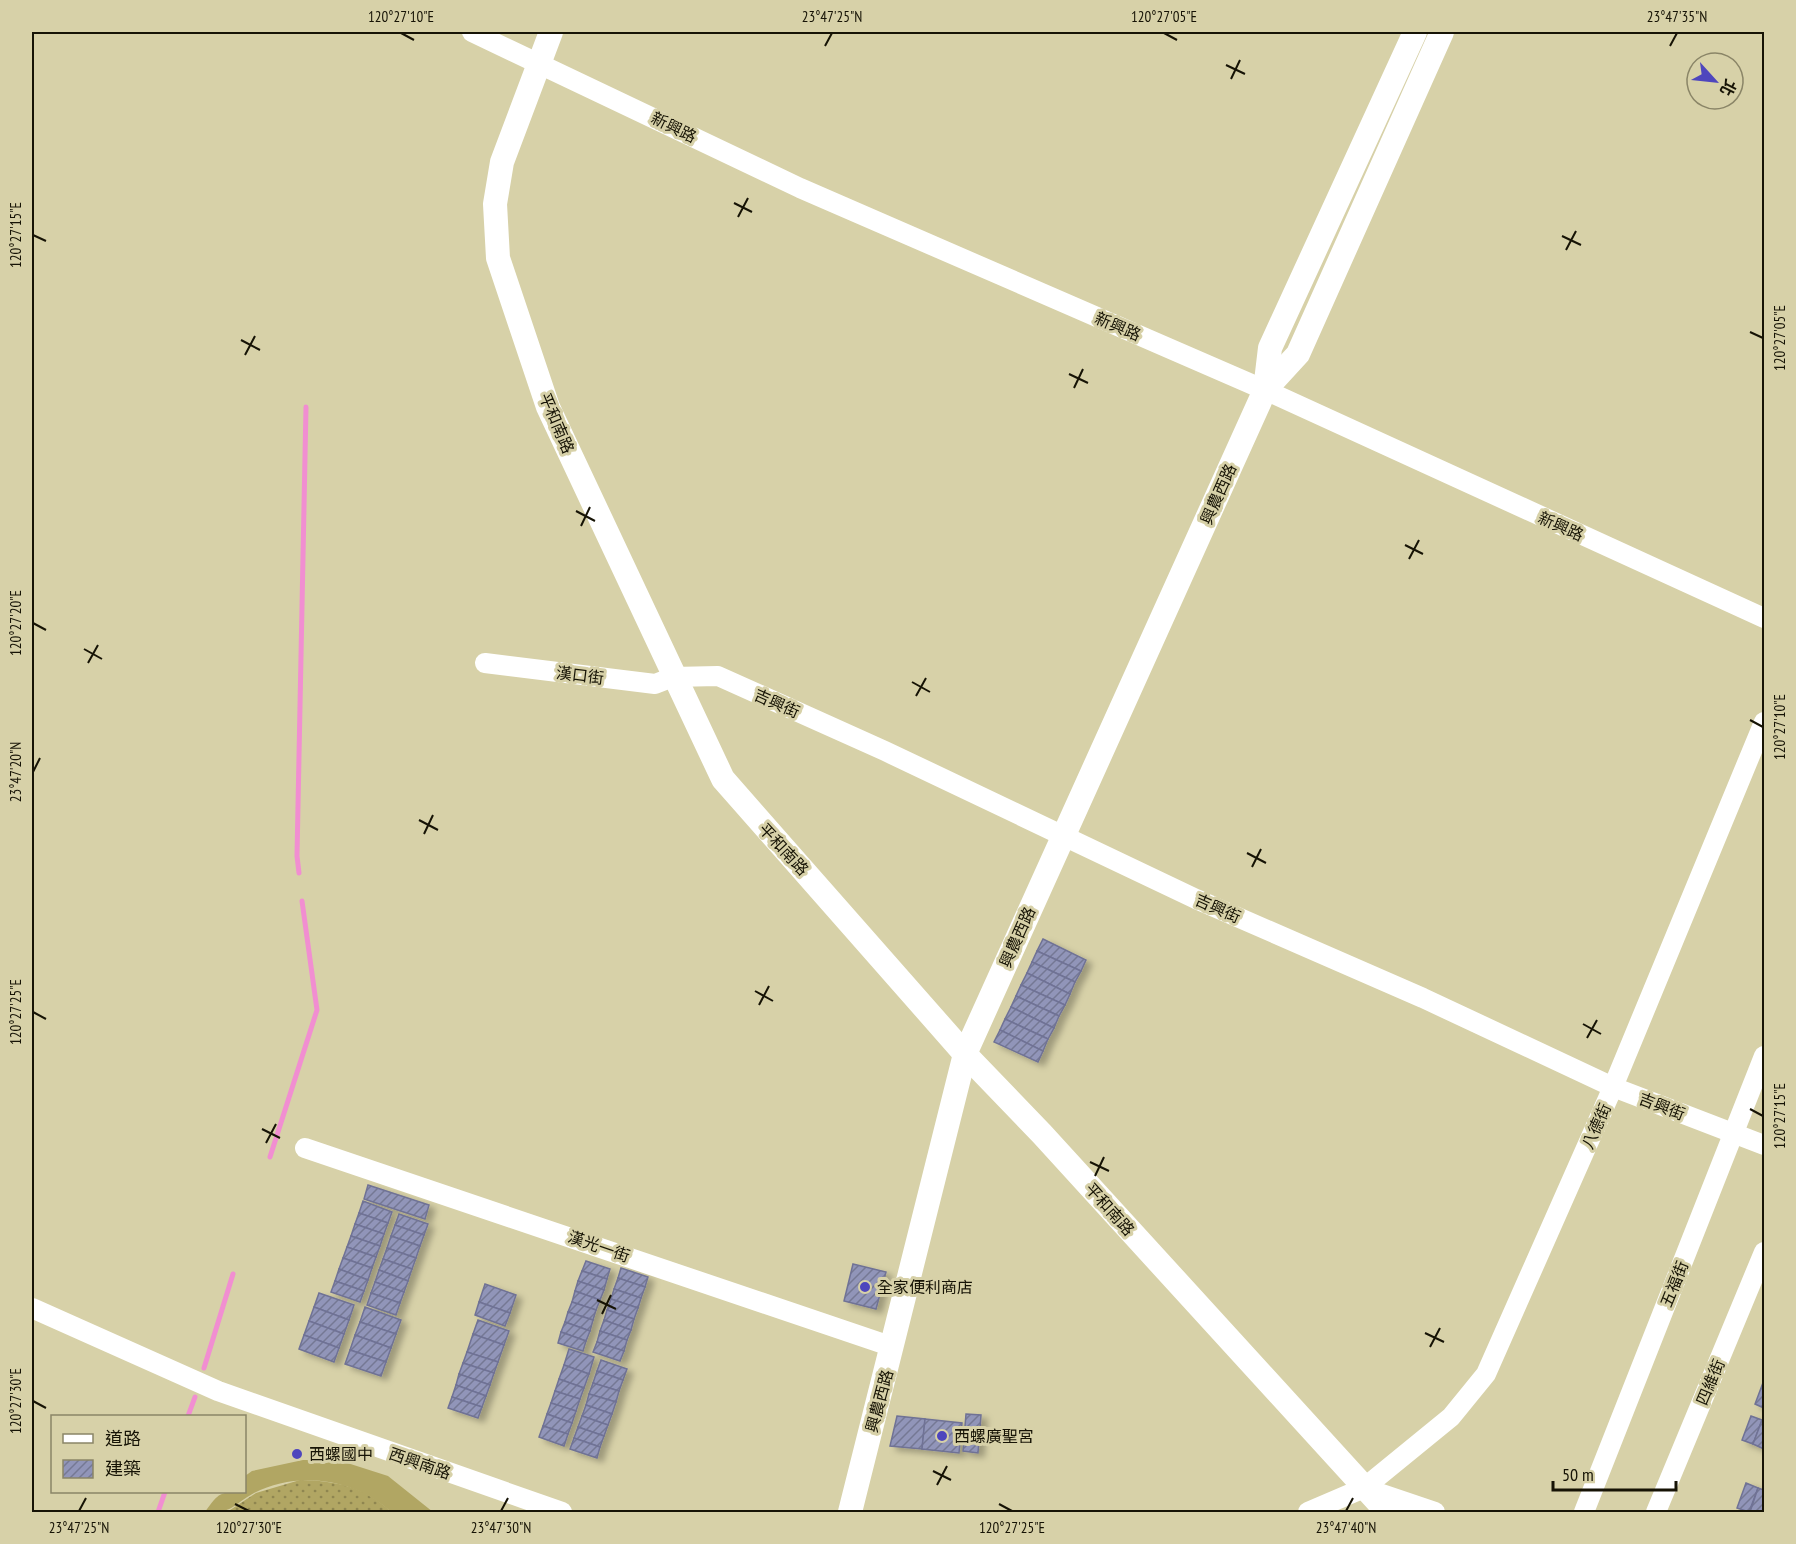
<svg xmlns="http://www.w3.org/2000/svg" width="1796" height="1544" font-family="'PT Sans Narrow','Noto Sans TC',sans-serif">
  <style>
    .grass { fill: url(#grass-dots) }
    .pitch { fill: #b1a663 }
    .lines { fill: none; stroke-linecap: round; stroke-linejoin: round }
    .stream { stroke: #f18ed1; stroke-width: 5 }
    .building { fill: url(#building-hatch); stroke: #6f7295; stroke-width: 1.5; filter: url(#shadow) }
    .minor { stroke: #fff; stroke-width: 20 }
    .major { stroke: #fff; stroke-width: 24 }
    .ticks { fill: none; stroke: #161305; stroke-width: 2 }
    .poi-dot { fill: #4e46bd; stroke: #d7d1a8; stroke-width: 2 }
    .labels { text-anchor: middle; stroke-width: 6; stroke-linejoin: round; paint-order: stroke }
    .street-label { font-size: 16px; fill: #161305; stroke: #d7d1a8 }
    .poi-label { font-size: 16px; fill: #161305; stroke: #d7d1a8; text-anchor: start }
    .neatline { fill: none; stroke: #161305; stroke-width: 2 }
    .ticks-label { font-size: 15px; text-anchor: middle; fill: #161305 }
  </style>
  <defs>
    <pattern id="grass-dots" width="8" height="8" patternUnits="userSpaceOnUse" patternTransform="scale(1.5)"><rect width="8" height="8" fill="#b1a663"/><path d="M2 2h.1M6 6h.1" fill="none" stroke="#8f8650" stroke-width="1.8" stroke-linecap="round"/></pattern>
    <pattern id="building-hatch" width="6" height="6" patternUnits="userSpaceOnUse" patternTransform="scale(1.5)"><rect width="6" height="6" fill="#9195b9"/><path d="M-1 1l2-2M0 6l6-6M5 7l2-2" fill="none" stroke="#757894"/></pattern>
    <filter id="shadow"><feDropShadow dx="6" dy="4" stdDeviation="3" flood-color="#0004"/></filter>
  </defs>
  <rect width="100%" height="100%" fill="#d7d1a8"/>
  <path class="grass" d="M300,1480C336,1481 364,1486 391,1512H227L256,1493Z"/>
  <path class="pitch" d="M303,1460H338L388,1476L433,1512H391C356,1479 298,1470 254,1493C231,1506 234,1513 205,1512C219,1492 220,1492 244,1492L245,1476L252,1471Z"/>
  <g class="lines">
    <g class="stream">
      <path d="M299,873L297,856L306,407"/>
      <path d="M270,1157L317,1010L302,901"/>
      <path d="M204,1368L233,1274"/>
      <path d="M188,1416L195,1397"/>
      <path d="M158,1512L165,1492"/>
    </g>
  </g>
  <g class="building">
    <path d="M1043,939L1086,960L1081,971L1037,951Z"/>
    <path d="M1037,951L1081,971L1075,982L1032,962Z"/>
    <path d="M1032,962L1075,982L1070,994L1027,973Z"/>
    <path d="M1027,973L1070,994L1065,1005L1021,985Z"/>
    <path d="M1021,985L1065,1005L1059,1016L1016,996Z"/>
    <path d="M1016,996L1059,1016L1054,1028L1011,1007Z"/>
    <path d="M1011,1007L1054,1028L1048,1039L1005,1019Z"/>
    <path d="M1005,1019L1048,1039L1043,1051L1000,1030Z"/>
    <path d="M1000,1030L1043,1051L1038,1062L994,1042Z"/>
    <path d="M368,1185L429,1205L425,1219L364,1199Z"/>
    <path d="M363,1201L392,1212L388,1223L359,1213Z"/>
    <path d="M359,1213L388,1223L384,1234L355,1224Z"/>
    <path d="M399,1214L428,1224L424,1235L395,1225Z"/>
    <path d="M355,1224L384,1234L380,1246L351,1236Z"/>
    <path d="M395,1225L424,1235L420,1246L391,1236Z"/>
    <path d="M351,1236L380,1246L376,1257L347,1247Z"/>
    <path d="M391,1236L420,1246L416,1258L387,1248Z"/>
    <path d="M347,1247L376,1257L372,1268L343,1258Z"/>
    <path d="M387,1248L416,1258L412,1269L383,1259Z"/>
    <path d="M343,1258L372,1268L368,1280L339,1269Z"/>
    <path d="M383,1259L412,1269L408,1281L379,1270Z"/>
    <path d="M586,1261L610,1269L607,1279L582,1271Z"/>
    <path d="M853,1264L886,1272L876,1309L844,1301Z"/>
    <path d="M621,1268L648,1277L645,1287L618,1278Z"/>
    <path d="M339,1269L368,1280L364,1291L335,1281Z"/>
    <path d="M379,1270L408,1281L404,1292L375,1282Z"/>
    <path d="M582,1271L607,1279L604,1290L578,1281Z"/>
    <path d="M618,1278L645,1287L641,1298L614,1289Z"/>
    <path d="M335,1281L364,1291L360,1302L331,1292Z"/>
    <path d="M578,1281L604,1290L600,1300L575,1291Z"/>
    <path d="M375,1282L404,1292L400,1303L371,1293Z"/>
    <path d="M485,1284L516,1295L510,1313L479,1302Z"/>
    <path d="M614,1289L641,1298L638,1308L611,1299Z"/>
    <path d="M575,1291L600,1300L596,1310L572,1302Z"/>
    <path d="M319,1293L354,1305L349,1320L314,1307Z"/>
    <path d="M371,1293L400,1303L396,1315L367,1305Z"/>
    <path d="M611,1299L638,1308L634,1319L607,1310Z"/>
    <path d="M479,1302L510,1313L505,1326L475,1315Z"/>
    <path d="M572,1302L596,1310L593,1320L568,1312Z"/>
    <path d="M314,1307L349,1320L344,1334L309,1321Z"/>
    <path d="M365,1307L401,1320L396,1334L360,1322Z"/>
    <path d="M607,1310L634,1319L631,1330L604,1320Z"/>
    <path d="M568,1312L593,1320L590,1331L565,1322Z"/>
    <path d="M478,1320L509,1331L504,1345L473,1334Z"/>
    <path d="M604,1320L631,1330L627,1340L600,1331Z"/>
    <path d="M309,1321L344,1334L339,1348L304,1335Z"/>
    <path d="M360,1322L396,1334L391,1348L355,1335Z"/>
    <path d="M565,1322L590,1331L586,1341L561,1332Z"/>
    <path d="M600,1331L627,1340L624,1351L597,1342Z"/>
    <path d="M561,1332L586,1341L583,1351L558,1343Z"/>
    <path d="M473,1334L504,1345L498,1362L467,1352Z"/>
    <path d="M304,1335L339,1348L334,1362L299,1349Z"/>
    <path d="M355,1335L391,1348L386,1362L350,1350Z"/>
    <path d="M597,1342L624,1351L620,1361L593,1352Z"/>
    <path d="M569,1349L594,1357L589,1374L564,1365Z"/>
    <path d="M350,1350L386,1362L381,1376L345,1364Z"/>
    <path d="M467,1352L498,1362L494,1373L463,1363Z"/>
    <path d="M601,1360L627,1369L623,1380L597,1371Z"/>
    <path d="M463,1363L494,1373L490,1385L459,1374Z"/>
    <path d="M564,1365L589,1374L584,1388L559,1379Z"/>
    <path d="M597,1371L623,1380L619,1391L593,1383Z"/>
    <path d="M459,1374L490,1385L486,1396L456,1385Z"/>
    <path d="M559,1379L584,1388L580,1399L555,1391Z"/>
    <path d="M1764,1380V1408L1755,1404Z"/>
    <path d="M593,1383L619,1391L616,1402L589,1394Z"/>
    <path d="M456,1385L486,1396L482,1407L452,1397Z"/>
    <path d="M555,1391L580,1399L576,1411L551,1403Z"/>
    <path d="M589,1394L616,1402L612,1414L586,1405Z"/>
    <path d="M452,1397L482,1407L478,1418L448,1408Z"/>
    <path d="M551,1403L576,1411L572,1423L547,1414Z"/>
    <path d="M586,1405L612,1414L608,1425L582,1416Z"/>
    <path d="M547,1414L572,1423L568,1434L543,1426Z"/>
    <path d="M966,1414L981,1415L978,1453L963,1451Z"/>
    <path d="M582,1416L608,1425L604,1436L578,1427Z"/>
    <path d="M897,1416L925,1419L922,1449L890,1446Z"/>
    <path d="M1751,1416L1762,1420L1753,1444L1742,1440Z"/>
    <path d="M925,1419L962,1423L959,1453L922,1449Z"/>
    <path d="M1762,1420L1764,1421V1449L1753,1444Z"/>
    <path d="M543,1426L568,1434L564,1446L539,1437Z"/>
    <path d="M578,1427L604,1436L600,1447L574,1438Z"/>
    <path d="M574,1438L600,1447L597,1458L570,1449Z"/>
    <path d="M1746,1483L1758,1488L1749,1512L1737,1508Z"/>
    <path d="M1758,1488L1764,1490V1505L1762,1512H1750Z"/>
  </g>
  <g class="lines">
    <g class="minor">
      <path d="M472,32L800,188L1265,390L1764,618"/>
      <path d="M485,663L655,684L673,677L718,676L885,751L1196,899L1423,998L1613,1087L1764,1145"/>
      <path d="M305,1148L893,1347"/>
      <path d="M32,1308L218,1391L562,1512"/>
      <path d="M1364,1488L1451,1417L1486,1374L1613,1087L1764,722"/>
      <path d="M1308,1512L1364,1488L1435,1512"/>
      <path d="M1584,1512L1764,1056"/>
      <path d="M1656,1512L1764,1252"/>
    </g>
    <g class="major">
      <path d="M551,32L502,162L495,204L498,258L548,407L723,779L965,1054L1042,1134L1387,1512"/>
      <path d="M1265,390L1298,354L1442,32"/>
      <path d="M850,1512L965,1054L1265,390L1270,348L1415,32"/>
    </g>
  </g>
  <path class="ticks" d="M401,33L414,40M1164,33L1177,40M825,46L832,33M1670,46L1677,33M1226,65L1245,74M1231,79L1240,60M734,203L752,212M738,217L748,198M33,235L46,241M1562,236L1581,245M1566,250L1576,231M1750,332L1763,338M241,340L260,350M245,355L255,336M1069,374L1088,383M1074,388L1083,369M576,511L595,521M581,526L590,507M1405,545L1423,554M1409,559L1419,540M33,623L46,630M84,649L102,659M88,663L98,645M912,682L930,692M916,696L926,678M1750,720L1763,727M33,772L40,758M419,820L438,830M424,834L433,815M1247,853L1266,863M1252,867L1261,849M755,991L773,1001M759,1005L769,986M33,1012L46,1019M1583,1024L1601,1034M1587,1038L1597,1020M1750,1109L1763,1116M262,1129L280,1138M266,1143L276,1124M1090,1162L1109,1171M1095,1176L1104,1157M597,1300L616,1309M602,1314L611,1295M1425,1333L1444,1342M1430,1347L1440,1328M33,1401L46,1408M933,1471L951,1480M937,1485L947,1466M235,1504L249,1511M999,1504L1012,1511M79,1511L86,1498M501,1511L508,1498M1346,1511L1353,1498"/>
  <g class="poi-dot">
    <circle cx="865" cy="1287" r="6"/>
    <circle cx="942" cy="1436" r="6"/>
    <circle cx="297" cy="1454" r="6"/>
  </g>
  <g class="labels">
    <g class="street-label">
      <text transform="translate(674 127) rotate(26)" y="6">新興路</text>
      <text transform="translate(1118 326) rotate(23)" y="6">新興路</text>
      <text transform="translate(557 423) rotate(67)" y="6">平和南路</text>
      <text transform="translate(1218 494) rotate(-66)" y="6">興農西路</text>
      <text transform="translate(1561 526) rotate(24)" y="6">新興路</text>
      <text transform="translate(580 675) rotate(7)" y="6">漢口街</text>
      <text transform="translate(777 703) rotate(24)" y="6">吉興街</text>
      <text transform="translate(784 849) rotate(47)" y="6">平和南路</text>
      <text transform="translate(1218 908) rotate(24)" y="6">吉興街</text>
      <text transform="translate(1017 937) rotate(-66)" y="6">興農西路</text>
      <text transform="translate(1662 1106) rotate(21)" y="6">吉興街</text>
      <text transform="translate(1596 1126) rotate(-66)" y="6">八德街</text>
      <text transform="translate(1110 1209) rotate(48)" y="6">平和南路</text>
      <text transform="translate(599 1246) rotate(19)" y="6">漢光一街</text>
      <text transform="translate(1674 1284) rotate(-68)" y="6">五福街</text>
      <text transform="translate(1710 1382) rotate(-67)" y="6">四維街</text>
      <text transform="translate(879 1401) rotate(-75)" y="6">興農西路</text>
      <text transform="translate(420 1463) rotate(19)" y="6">西興南路</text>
    </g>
    <g class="poi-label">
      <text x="877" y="1293">全家便利商店</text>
      <text x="954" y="1442">西螺廣聖宮</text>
      <text x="309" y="1460">西螺國中</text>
    </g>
  </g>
  <rect width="1796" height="1544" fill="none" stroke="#d7d1a8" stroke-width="66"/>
  <rect x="51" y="1415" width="195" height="78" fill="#d7d1a8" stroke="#8a8567" stroke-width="1.5"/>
  <rect x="63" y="1434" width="30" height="9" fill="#ffffff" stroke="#8a8567" stroke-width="1.5"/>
  <text x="105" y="1445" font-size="18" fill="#161305">道路</text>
  <rect x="63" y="1460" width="30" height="18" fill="url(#building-hatch)" stroke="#8a8567" stroke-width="1.5"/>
  <text x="105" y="1475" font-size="18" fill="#161305">建築</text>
  <g transform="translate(1715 81) rotate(117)"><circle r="28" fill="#d7d1a8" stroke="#8a8567" stroke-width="1.5"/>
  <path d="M0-4.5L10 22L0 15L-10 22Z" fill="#4e46bd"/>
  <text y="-9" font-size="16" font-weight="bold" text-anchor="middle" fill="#161305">北</text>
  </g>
  <path d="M1553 1481v9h123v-9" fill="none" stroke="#161305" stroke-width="3"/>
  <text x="1562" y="1481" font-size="18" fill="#161305" stroke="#d7d1a8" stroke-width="4.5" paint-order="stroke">50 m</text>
  <rect x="33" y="33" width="1730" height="1478" class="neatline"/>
  <g class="ticks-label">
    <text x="401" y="22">120°27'10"E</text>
    <text x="832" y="22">23°47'25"N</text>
    <text x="1164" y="22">120°27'05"E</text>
    <text x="1677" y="22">23°47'35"N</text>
    <text transform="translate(16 235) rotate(-90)" y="5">120°27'15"E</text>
    <text transform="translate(1780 338) rotate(-90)" y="5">120°27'05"E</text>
    <text transform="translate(16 623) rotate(-90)" y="5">120°27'20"E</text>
    <text transform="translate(1780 727) rotate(-90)" y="5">120°27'10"E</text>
    <text transform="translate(16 772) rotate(-90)" y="5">23°47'20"N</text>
    <text transform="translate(16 1012) rotate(-90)" y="5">120°27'25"E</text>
    <text transform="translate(1780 1116) rotate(-90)" y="5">120°27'15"E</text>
    <text transform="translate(16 1401) rotate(-90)" y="5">120°27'30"E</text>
    <text x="79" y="1533">23°47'25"N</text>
    <text x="249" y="1533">120°27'30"E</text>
    <text x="501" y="1533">23°47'30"N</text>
    <text x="1012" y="1533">120°27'25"E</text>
    <text x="1346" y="1533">23°47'40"N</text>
  </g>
</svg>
